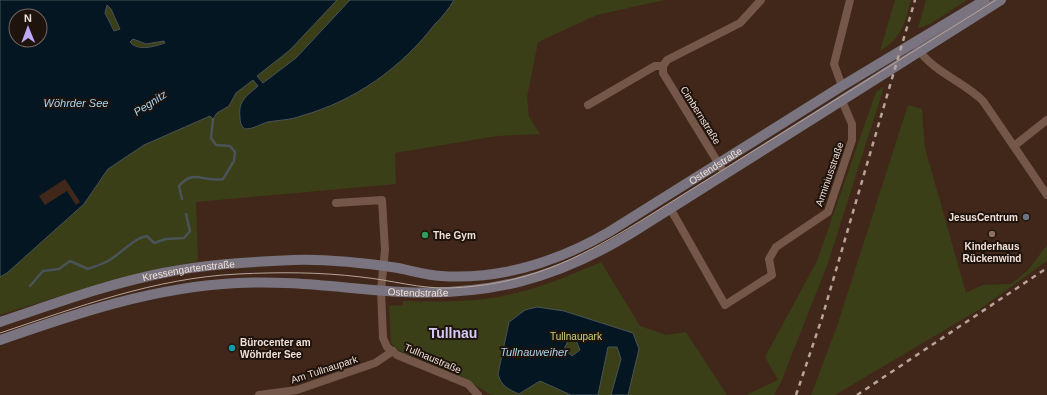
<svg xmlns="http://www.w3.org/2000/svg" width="1047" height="395" font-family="Arial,sans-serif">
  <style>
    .green { fill: #3a3f17 }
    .water { fill: #031621; stroke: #4a5358; fill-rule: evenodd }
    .pier { fill: #412719 }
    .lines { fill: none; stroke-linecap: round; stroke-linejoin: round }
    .stream { stroke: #4a5358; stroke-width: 2.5 }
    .street { stroke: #745748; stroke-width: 8 }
    .secondary { stroke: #79747f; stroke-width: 10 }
    .tram { stroke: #b8a499; stroke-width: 1 }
    .rail { stroke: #b8a499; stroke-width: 2.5; stroke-dasharray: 5 5; stroke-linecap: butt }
    .worship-dot { fill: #6b7280; stroke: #1f140d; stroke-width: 1.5 }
    .education-dot { fill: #8d6e63; stroke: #1f140d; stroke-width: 1.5 }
    .leisure-dot { fill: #2e9e5b; stroke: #1f140d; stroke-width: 1.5 }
    .culture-dot { fill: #0f9aa8; stroke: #1f140d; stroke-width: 1.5 }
    .labels { text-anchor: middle; stroke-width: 4; stroke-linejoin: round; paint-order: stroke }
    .street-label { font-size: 10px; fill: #f1e0d7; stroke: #1f140d }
    .poi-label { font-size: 10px; font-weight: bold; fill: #f1e0d7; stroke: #1f140d; text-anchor: start }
    .park-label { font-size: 10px; fill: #c7d57b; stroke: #1f140d }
    .water-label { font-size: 11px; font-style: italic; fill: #a1d5f4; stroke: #1f140d }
    .district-label { font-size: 14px; font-weight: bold; fill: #d4caf6; stroke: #1f140d }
  </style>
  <rect width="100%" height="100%" fill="#412719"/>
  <g class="green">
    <path d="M337,0H350L296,58L263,83L257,76L290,50Z"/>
    <path d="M454,0H664L597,15L538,42L527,97L529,117L540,134L497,136L395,153L396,184L196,202L198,261C130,273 65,294 0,315V277L7,273L84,204L108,169L144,145L210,116L213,119L217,113L229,106L236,93L253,79L258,86L245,129C254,129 260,124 268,122C279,120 291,120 301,116C355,101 401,68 435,24C442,17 449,9 454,0Z"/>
    <path d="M895,0H911C904,24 903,37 880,51Z"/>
    <path d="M926,0H967L930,24L918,28Z"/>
    <path d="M106,4L111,9L120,29L115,31L105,13Z"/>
    <path d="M133,39L146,44L164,41L165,43L148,48L133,45L130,42Z"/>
    <path d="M884,87L828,263L781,382L774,395H746L778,380L765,357L817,261L876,92Z"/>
    <path d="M908,105L922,109L925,148L966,293L982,285L1011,284L1028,270L1047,245V261L980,309L835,395H811L837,326Z"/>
    <path d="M601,262L640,326L666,335L686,332L727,395H491L459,375L402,352L395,348L391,343L389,306L403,305V301C431,302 458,302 485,299C526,294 564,278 601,262Z"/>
  </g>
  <g class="water">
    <path d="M0,0H337L290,50L257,76L263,83L296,58L350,0H454C449,9 442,17 435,24C401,68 355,101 301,116C291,120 279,120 268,122C260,124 254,129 245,129C241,126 240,122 240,117C238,100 247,96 258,86L253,80L236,93L229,106L217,113L213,119L210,116L144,145L108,169L84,204L7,273L0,277ZM107,5L111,9L120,29L114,31L105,13ZM16,16H40V40H16ZM133,39L146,44L164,41L165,43C156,46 138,52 130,42Z"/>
    <path d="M537,307L564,311L633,333L639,349L628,395H611L621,359L617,347H608L598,395H571L540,381L519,394C508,389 501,386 498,374L509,322L525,310ZM576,340L580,350L572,356L564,349L568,341Z"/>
  </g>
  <path class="pier" d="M65,179L80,202L76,205L67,191L45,205L39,196Z"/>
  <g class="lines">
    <g class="stream">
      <path d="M182,199L179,186C194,168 204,183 223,179L234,161L235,152L230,146L216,145L211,138L213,119"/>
      <path d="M30,286L43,271L59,269L70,261L88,269C93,267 100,265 106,262C119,256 133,238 147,236L154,243L166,239L184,238L190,231L186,214"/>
    </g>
    <g class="street">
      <path d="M917,47C932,72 963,81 983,101L1047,195"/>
      <path d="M842,86L834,64L850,0"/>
      <path d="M588,105L655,66H663"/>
      <path d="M1014,146L1047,120"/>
      <path d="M725,174L663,73V66L667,60L740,23L761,0"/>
      <path d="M336,203L382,200L385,250L381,290L383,338L387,347L397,355L468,384L478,395"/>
      <path d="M670,208L725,305L772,275L769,259L776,247L828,212L852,140V124L842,101"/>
      <path d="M259,395L297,390L375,363L393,351"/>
    </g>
    <g class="secondary">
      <path id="s1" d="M0,322C54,304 107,284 163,273C206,264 250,262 294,260C329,259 364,263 398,268C413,271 427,275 441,276C502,280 557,262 609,232L842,86L985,0"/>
      <path id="s2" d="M0,340C77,313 155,287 237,283C292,280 348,289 403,292C490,296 555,279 630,234L1001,0"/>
    </g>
    <path class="tram" d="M0,333C78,307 155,278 238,274C279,272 320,272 361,277C391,280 420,289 450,288C526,285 576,260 639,222L996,0"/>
    <g class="rail">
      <path d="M796,395L822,318L915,0"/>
      <path d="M857,395L1047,268"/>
    </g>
  </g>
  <circle class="worship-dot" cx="1026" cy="217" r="4"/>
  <circle class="education-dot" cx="992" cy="234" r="4"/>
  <circle class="leisure-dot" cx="425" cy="235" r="4"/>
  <circle class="culture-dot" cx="232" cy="348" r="4"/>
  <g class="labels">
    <g class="street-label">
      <text transform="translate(701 115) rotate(58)" y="4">Cimbernstraße</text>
      <text dy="4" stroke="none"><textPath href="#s1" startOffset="752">Ostendstraße</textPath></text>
      <text transform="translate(829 174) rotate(-71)" y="4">Arminiusstraße</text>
      <text dy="4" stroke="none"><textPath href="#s1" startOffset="196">Kressengartenstraße</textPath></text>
      <text dy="4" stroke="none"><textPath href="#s2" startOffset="426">Ostendstraße</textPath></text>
      <text transform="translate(433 358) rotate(23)" y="4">Tullnaustraße</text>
      <text transform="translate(324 369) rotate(-18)" y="4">Am Tullnaupark</text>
    </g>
    <g class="poi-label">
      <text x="1018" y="221" text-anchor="end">JesusCentrum</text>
      <text x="433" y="239">The Gym</text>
      <text x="992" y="250" text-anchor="middle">Kinderhaus<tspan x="992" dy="12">Rückenwind</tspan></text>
      <text x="240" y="346">Bürocenter am<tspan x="240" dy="12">Wöhrder See</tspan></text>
    </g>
    <g class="park-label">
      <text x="576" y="340">Tullnaupark</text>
    </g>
    <g class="water-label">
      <text x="76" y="107">Wöhrder See</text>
      <text transform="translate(150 103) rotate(-33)" y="4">Pegnitz</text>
      <text x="534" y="356">Tullnauweiher</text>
    </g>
    <g class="district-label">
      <text x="453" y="338">Tullnau</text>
    </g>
  </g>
  <g transform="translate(28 28) rotate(359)"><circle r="19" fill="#1f140d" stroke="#73665e"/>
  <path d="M0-3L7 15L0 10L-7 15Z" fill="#bcaaf6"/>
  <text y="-6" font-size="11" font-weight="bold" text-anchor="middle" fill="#f1e0d7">N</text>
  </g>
</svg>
